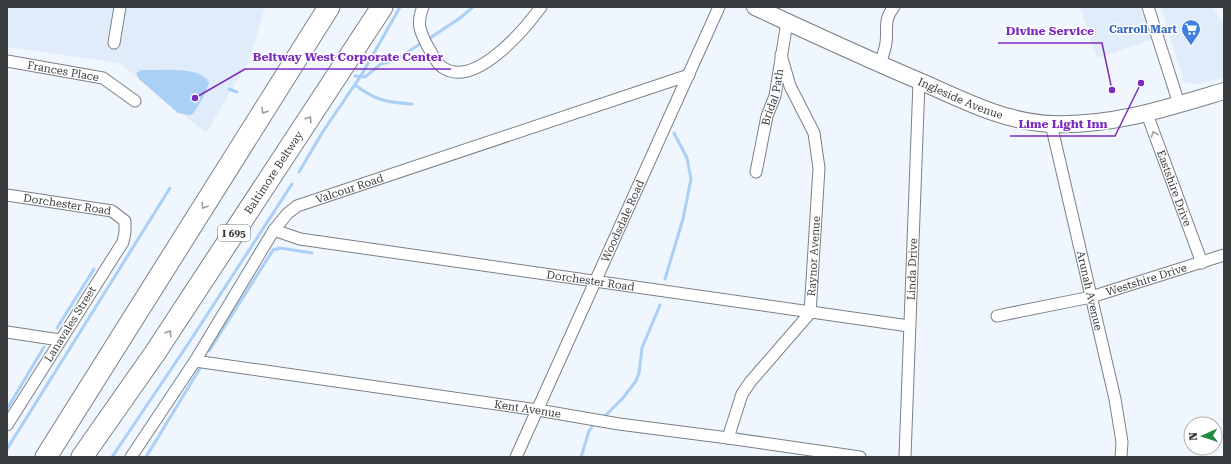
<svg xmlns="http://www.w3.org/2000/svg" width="1231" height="464" font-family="'Roboto Serif',serif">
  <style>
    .built { fill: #e1ecfa }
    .water { fill: #aad0f5 }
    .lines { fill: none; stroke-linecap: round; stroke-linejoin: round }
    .stream { stroke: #aad0f5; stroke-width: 3 }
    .street-casing { stroke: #7b8087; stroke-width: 13 }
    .secondary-casing { stroke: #7b8087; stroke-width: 18 }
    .highway-casing { stroke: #7b8087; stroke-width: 23 }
    .street { stroke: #fff; stroke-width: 11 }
    .secondary { stroke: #fff; stroke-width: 16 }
    .highway { stroke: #fff; stroke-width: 21 }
    .oneway { stroke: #9c9e9f }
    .labels { text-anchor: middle; stroke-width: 3; stroke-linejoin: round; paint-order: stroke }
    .shield { fill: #fff; stroke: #747679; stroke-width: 1 }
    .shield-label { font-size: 10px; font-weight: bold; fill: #393c3f }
    .shop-label { font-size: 11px; font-weight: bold; fill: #366cbe; stroke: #fff; text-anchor: end }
    .street-label { font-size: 11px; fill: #393c3f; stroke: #fff }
    .leader { fill: none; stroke: #7b2cbf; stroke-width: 1.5 }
    .callout-dot { fill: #7b2cbf; stroke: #fff; stroke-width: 1.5 }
    .callout-label { font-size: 12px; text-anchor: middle; font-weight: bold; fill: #7b2cbf; stroke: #fff; stroke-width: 3; stroke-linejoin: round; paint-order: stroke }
  </style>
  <rect width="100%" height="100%" fill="#f0f6fe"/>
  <g class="built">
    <path d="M7,7H265L250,59L206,133L119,63L7,47Z"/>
    <path d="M1080,7H1140L1151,40L1097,58Z"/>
    <path d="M1161,7H1212L1224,24V77L1197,85L1184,82Z"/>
  </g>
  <path class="water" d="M141,70C158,71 201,65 209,83L203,98L193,114L189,115L178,113L139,79L136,73Z"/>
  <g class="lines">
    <g class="stream">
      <path d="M430,38L460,18L473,7"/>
      <path d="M355,76L365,77L381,64L396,60L420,44"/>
      <path d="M355,85C377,101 385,102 412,104"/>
      <path d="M229,89L237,92"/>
      <path d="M299,172L322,133L362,74L400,7"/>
      <path d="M665,279L683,219L691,179L687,158L674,133"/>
      <path d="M57,328L94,269"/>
      <path d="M209,351L273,250L280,248L312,253"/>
      <path d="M7,409L44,347"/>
      <path d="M605,416L623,398L636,381L639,373L642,348L660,305"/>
      <path d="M7,449L170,188"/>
      <path d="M112,457L190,341L292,184"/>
      <path d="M146,457L202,365"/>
      <path d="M581,457L589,431L594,424"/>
    </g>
    <g class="street-casing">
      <g id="street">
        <path d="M423,7C416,23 420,32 428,47C432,53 436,63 442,67C474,90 524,30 541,7"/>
        <path d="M1148,7L1179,104"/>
        <path d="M114,43L120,7"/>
        <path id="s1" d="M7,61L103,78L135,101"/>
        <path d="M880,65C882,57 885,50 886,43C888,28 883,20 894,7"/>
        <path id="s2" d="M1147,114L1202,263"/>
        <path id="s3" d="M1051,124L1115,399L1122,442L1121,457"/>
        <path id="s4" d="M756,172L767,116L775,96L787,22"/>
        <path id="s5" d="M7,195L112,211L125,221V232L123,242L7,425"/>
        <path id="s6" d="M274,230L300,239L909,326"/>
        <path id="s7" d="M997,316L1091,297L1224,255"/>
        <path d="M7,332L60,340"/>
        <path id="s8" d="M195,361L538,410L619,424L728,438L860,457"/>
        <path id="s9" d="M728,438L742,394L751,381L810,313L819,168L814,133L790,86L781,55"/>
        <path id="s10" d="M131,457L195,361L274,230L287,214L297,206L689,75"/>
        <path id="s11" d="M516,457L719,7"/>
        <path id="s12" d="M905,457L919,82"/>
      </g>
    </g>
    <g class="secondary-casing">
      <g id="secondary">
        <path id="s13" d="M755,7C811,33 867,59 924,83C964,101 1008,123 1053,124C1113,126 1167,108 1224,91"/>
      </g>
    </g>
    <g class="highway-casing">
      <g id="highway">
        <path d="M46,457L329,7"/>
        <path id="s14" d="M82,457L155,353L382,7"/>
      </g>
    </g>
    <use href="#street" class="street"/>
    <use href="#secondary" class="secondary"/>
    <use href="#highway" class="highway"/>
  </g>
  <defs><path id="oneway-chevron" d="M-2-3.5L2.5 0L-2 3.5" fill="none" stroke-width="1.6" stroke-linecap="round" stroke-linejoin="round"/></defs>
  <g class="oneway">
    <use href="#oneway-chevron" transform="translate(264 111) rotate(122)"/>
    <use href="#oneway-chevron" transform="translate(309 119) rotate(-57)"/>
    <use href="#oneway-chevron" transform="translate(1154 134) rotate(-110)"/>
    <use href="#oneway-chevron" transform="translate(204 206) rotate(122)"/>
    <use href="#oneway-chevron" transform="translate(169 333) rotate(-57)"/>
  </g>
  <defs>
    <g id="supermarket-pin" transform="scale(1)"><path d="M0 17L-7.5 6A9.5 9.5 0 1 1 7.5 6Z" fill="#3f7fe0" stroke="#fff"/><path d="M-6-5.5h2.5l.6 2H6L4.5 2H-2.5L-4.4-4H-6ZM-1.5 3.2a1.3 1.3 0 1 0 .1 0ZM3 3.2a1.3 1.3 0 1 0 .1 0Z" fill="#fff"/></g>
  </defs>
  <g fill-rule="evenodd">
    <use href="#supermarket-pin" x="1191" y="29"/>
  </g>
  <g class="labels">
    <rect class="shield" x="218" y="225" width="32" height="16" rx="3"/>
    <g class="shield-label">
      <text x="234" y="237">I 695</text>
    </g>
    <g class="shop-label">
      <text x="1177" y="33">Carroll Mart</text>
    </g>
    <g class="street-label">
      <text dy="4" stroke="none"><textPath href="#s1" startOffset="57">Frances Place</textPath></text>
      <text dy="4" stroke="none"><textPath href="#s4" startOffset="77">Bridal Path</textPath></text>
      <text dy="4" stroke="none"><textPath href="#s13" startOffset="225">Ingleside Avenue</textPath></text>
      <text dy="4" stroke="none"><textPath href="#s14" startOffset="343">Baltimore Beltway</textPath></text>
      <text dy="4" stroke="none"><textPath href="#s10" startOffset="357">Valcour Road</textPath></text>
      <text dy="4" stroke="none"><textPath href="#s2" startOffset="79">Eastshire Drive</textPath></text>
      <text dy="4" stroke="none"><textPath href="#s5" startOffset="61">Dorchester Road</textPath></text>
      <text dy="4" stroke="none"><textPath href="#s11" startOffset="259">Woodsdale Road</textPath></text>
      <text dy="4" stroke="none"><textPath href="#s9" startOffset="209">Raynor Avenue</textPath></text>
      <text dy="4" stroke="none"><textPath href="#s12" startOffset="188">Linda Drive</textPath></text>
      <text dy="4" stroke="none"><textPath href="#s7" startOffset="154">Westshire Drive</textPath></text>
      <text dy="4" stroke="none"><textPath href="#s6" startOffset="321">Dorchester Road</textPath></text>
      <text dy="4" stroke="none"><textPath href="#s3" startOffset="171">Arunah Avenue</textPath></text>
      <text transform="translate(70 324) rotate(-58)" y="4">Lanavales Street</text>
      <text dy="4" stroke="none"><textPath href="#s8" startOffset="336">Kent Avenue</textPath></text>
    </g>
  </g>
  <path class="leader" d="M1112 90L1102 43H998M195 98L245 69H451M1141 83L1115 136H1010"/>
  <g class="callout-dot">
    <circle cx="1112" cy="90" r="4"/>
    <circle cx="195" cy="98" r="4"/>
    <circle cx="1141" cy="83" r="4"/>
  </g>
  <g class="callout-label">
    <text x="1050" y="35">Divine Service</text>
    <text x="348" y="61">Beltway West Corporate Center</text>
    <text x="1063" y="128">Lime Light Inn</text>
  </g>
  <rect width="1231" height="464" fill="none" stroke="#393c3f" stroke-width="16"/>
  <g transform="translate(1203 436) rotate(267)"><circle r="19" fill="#ffffff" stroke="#b0b1b2"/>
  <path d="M0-3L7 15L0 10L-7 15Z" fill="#218b42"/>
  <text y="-6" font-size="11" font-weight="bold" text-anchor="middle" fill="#393c3f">N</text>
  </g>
</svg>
